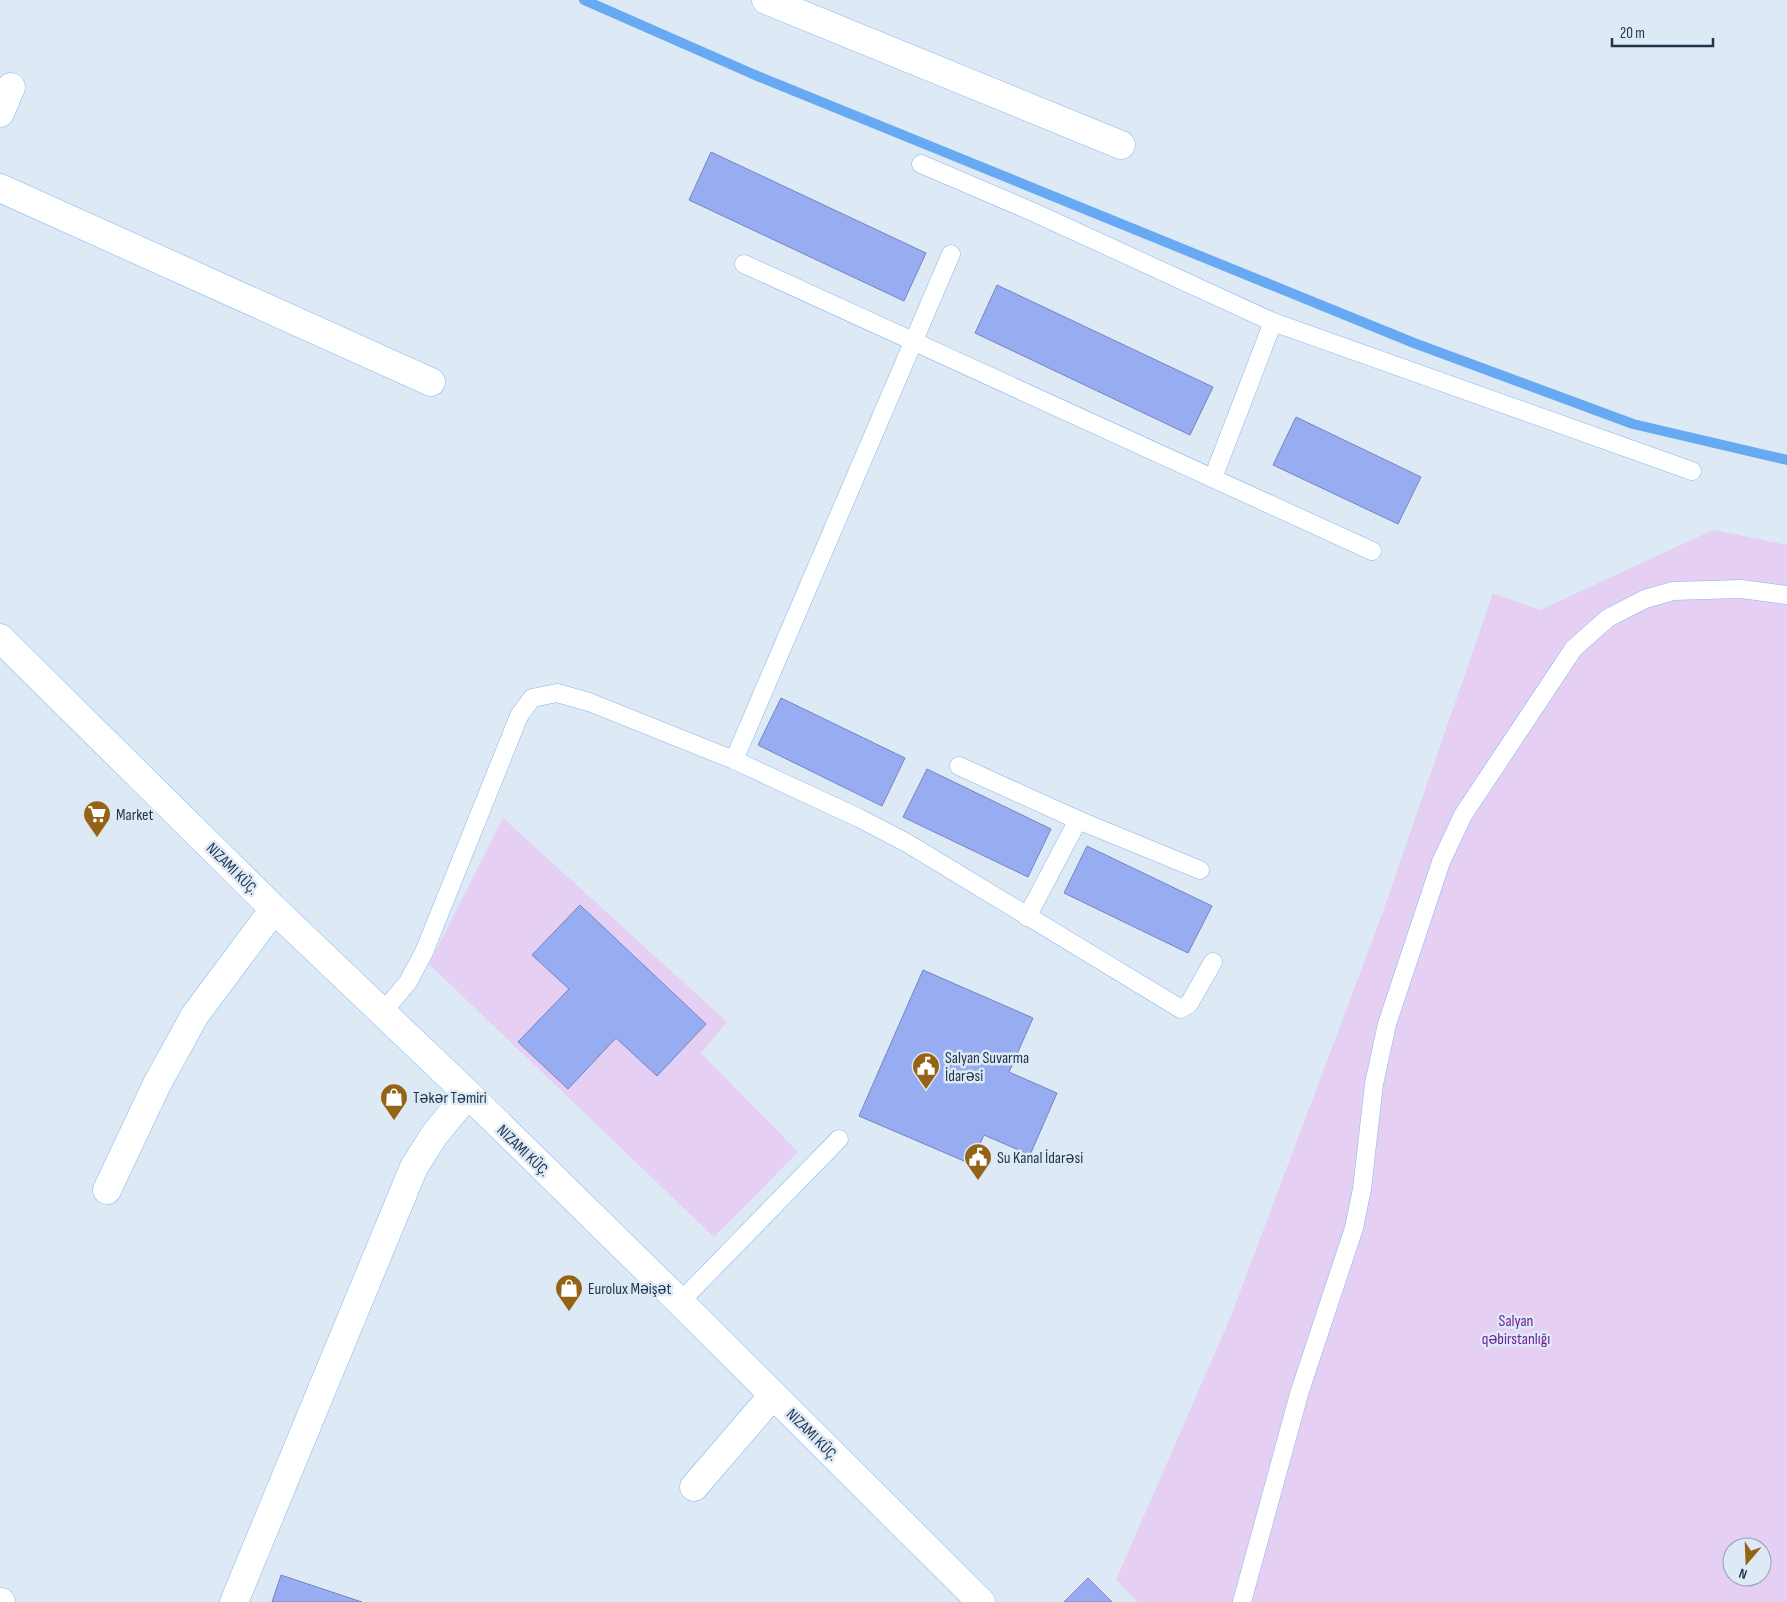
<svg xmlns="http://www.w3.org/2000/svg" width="1787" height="1602" font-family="'Sofia Sans Condensed',sans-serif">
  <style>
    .green { fill: #e5cff3; fill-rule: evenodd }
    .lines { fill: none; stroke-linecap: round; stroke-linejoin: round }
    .stream { stroke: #67aaf3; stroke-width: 10 }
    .building { fill: #98acf2; stroke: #7284c7 }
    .service-casing { stroke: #82b8f3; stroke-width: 19 }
    .minor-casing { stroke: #82b8f3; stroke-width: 29 }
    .primary-casing { stroke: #82b8f3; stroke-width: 29 }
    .service { stroke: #fff; stroke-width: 18 }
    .minor { stroke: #fff; stroke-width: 28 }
    .primary { stroke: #fff; stroke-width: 28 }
    .labels { text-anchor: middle; stroke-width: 5; stroke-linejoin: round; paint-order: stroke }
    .poi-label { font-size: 16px; fill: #1e344c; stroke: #dee9f6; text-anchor: start }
    .street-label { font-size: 16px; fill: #1e344c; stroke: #dee9f6 }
    .park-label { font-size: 16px; fill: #73209b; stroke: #dee9f6 }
  </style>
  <rect width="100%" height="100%" fill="#dee9f6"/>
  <g class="green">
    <path d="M1713,530L1787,545V1602H1138L1116,1580L1231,1316L1380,920L1493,593L1540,610ZM1732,1547H1762V1577H1732Z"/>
    <path d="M503,818L727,1022L701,1053L798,1152L714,1237L429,964Z"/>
  </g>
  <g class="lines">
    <path class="stream" d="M584,0L755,75L1414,343L1633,424L1787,460"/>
  </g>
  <g class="building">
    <path d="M711,152L926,253L904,301L689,200Z"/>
    <path d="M997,285L1213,387L1190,435L975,333Z"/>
    <path d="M1296,417L1421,477L1398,524L1273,465Z"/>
    <path d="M781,698L905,758L882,806L758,745Z"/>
    <path d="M927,769L1051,829L1028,877L903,817Z"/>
    <path d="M1087,846L1212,906L1188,953L1064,893Z"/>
    <path d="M580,905L706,1024L657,1076L616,1038L568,1089L518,1042L569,989L532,955Z"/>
    <path d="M923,970L1033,1018L1009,1072L1057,1093L1030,1155L984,1135L971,1164L859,1116Z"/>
    <path d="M281,1575L362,1602H272Z"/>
    <path d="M1088,1578L1112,1602H1064Z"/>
  </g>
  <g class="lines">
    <g class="service-casing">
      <g id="service">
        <path d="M921,164L1033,212L1273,322L1692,471"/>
        <path d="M744,264L1372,551"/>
        <path d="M1213,478L1273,322"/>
        <path d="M734,760L951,254"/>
        <path d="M959,766L1078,820L1200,870"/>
        <path d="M1027,917L1078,820"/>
        <path d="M382,1013L408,982L424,952L519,716L532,698L557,693L589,702L734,760L859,818L907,843L1181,1009L1189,1004L1213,962"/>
        <path d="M680,1302L839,1139"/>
        <path d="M1242,1602L1299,1394L1354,1228L1362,1189L1374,1084L1387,1024L1441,862L1463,815L1574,648L1608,618L1645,599L1673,591L1741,589L1787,595"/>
      </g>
    </g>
    <g class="minor-casing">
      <g id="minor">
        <path d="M766,0L1121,145"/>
        <path d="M0,113L11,87"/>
        <path d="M0,188L431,382"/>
        <path d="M107,1190L157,1084L195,1015L274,909"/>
        <path d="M694,1487L773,1395"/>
        <path d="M0,1602H1"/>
        <path d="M234,1602L414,1167L435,1134L468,1094"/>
      </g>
    </g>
    <g class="primary-casing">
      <path id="primary" d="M0,638L274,909L468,1094L680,1302L981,1602"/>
    </g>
    <use href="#service" class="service"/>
    <use href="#minor" class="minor"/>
    <use href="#primary" class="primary"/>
  </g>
  <defs>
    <g id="supermarket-pin" transform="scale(1.4375)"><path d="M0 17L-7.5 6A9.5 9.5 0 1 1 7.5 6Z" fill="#956315" stroke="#dee9f6"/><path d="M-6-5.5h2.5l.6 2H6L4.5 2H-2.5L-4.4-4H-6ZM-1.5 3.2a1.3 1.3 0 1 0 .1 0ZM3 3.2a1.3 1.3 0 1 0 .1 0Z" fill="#fff"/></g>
    <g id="civic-pin" transform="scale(1.4375)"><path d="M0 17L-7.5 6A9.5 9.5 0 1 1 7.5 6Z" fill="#956315" stroke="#dee9f6"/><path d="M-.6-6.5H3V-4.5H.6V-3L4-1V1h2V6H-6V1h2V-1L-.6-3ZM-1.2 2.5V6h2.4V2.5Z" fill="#fff"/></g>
    <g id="shop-pin" transform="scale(1.4375)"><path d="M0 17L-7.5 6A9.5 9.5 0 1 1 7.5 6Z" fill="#956315" stroke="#dee9f6"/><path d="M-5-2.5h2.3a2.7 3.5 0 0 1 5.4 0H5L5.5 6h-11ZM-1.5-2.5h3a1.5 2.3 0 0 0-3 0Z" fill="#fff"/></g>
  </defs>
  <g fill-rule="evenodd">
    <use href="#supermarket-pin" x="97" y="814"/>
    <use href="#civic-pin" x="926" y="1066"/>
    <use href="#shop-pin" x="394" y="1097"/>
    <use href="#civic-pin" x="978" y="1157"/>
    <use href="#shop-pin" x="569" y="1288"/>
  </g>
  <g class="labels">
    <g class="poi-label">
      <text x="116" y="820">Market</text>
      <text x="945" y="1063">Salyan Suvarma<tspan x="945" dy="18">İdarəsi</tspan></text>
      <text x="413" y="1103">Təkər Təmiri</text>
      <text x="997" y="1163">Su Kanal İdarəsi</text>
      <text x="588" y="1294">Eurolux Məişət</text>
    </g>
    <g class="street-label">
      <text transform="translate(233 868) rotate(45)" y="6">NIZAMI KÜÇ.</text>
      <text transform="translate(524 1150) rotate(44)" y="6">NIZAMI KÜÇ.</text>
      <text transform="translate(813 1434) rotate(45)" y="6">NIZAMI KÜÇ.</text>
    </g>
    <g class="park-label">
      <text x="1516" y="1326">Salyan<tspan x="1516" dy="18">qəbirstanlığı</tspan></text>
    </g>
  </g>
  <g transform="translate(1747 1562) rotate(199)"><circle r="24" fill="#dee9f6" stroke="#91a1b2"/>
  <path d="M0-4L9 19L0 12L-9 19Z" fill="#956315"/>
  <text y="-8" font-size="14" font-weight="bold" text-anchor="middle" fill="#1e344c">N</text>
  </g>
  <path d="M1612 38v8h101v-8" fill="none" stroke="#1e344c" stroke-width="2.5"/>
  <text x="1620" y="38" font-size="15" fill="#1e344c" stroke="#dee9f6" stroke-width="4" paint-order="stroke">20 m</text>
</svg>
